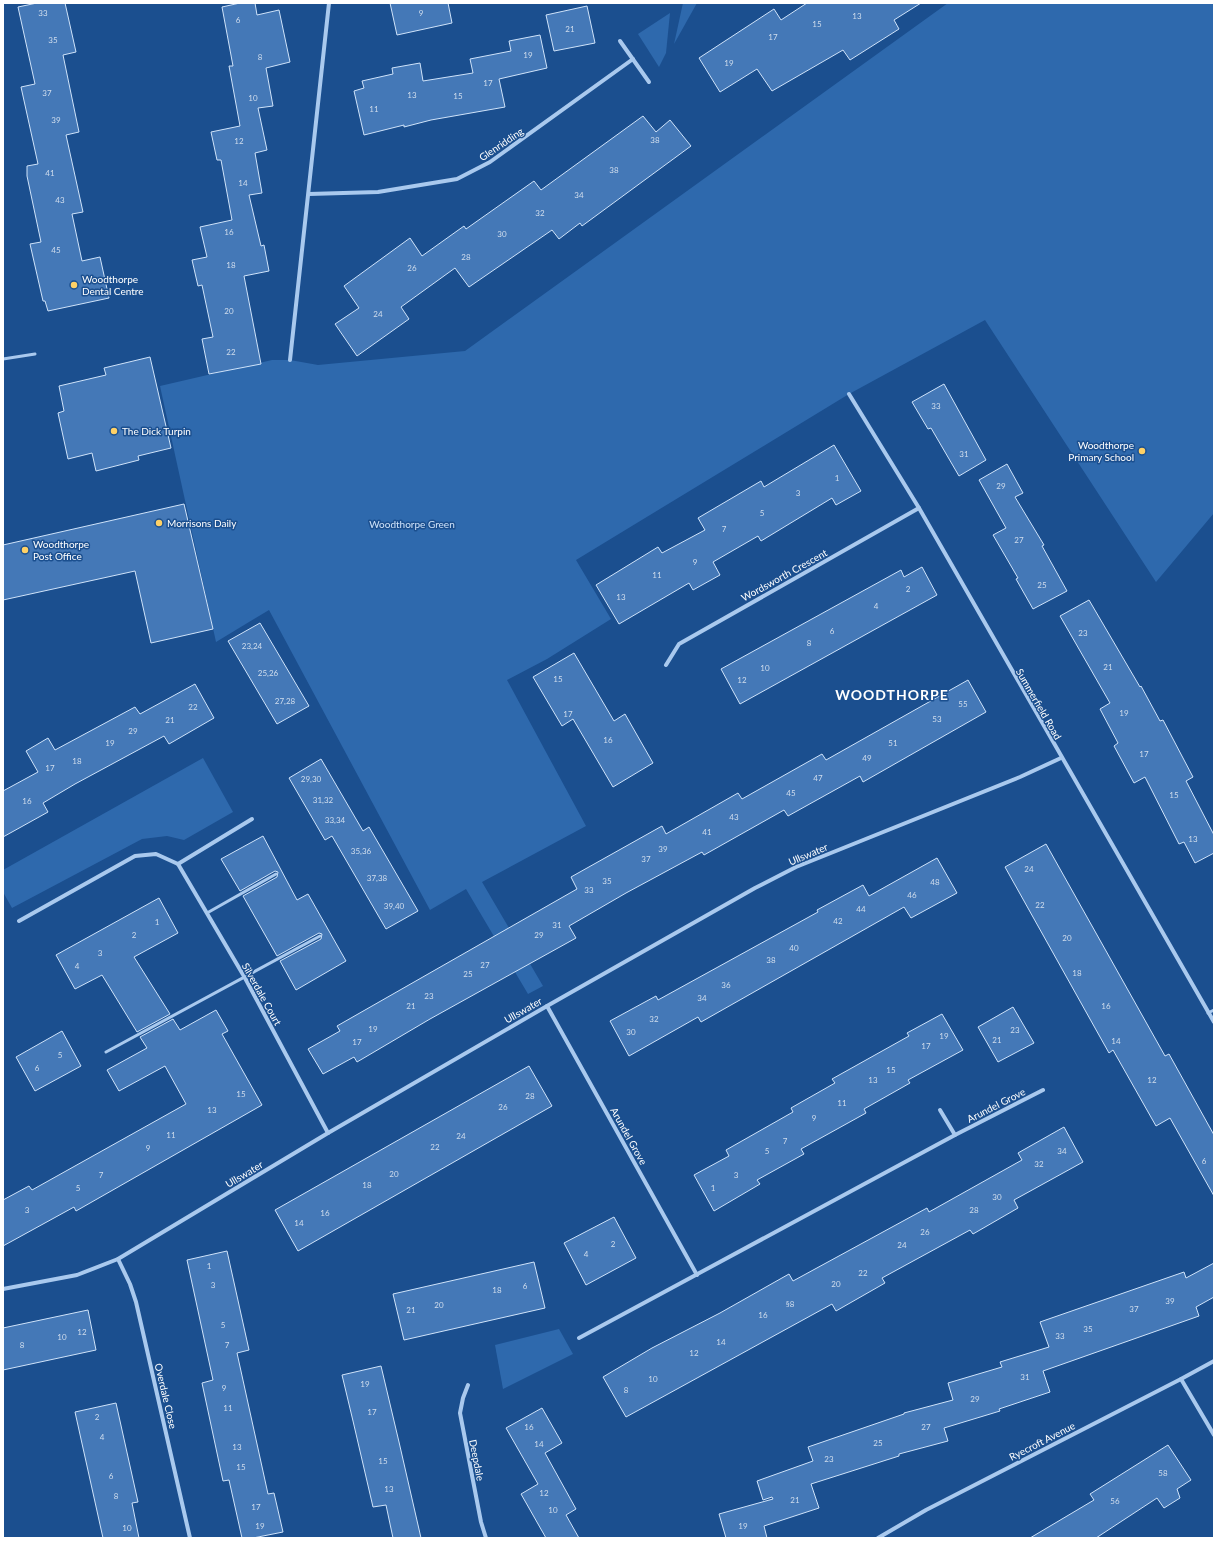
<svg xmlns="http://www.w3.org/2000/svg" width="1217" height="1541" font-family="Lato,sans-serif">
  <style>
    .green { fill: #2e69ad }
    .building { fill: #4478b7; stroke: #cfe3fa }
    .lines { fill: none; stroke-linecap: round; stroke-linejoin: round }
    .service { stroke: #a9c9ee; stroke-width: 3 }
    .minor { stroke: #a9c9ee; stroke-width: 4 }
    .poi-dot { fill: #ffd166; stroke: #1b4f8f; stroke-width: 1.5 }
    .labels { text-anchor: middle; stroke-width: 3; stroke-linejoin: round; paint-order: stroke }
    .number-label { font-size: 8px; fill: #d0dded }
    .street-label { font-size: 10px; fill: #fff; stroke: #1b4f8f }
    .poi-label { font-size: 10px; fill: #fff; stroke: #1b4f8f; text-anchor: start }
    .park-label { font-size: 10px; fill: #cfe3fa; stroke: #1b4f8f }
    .district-label { font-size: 14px; font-weight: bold; letter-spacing: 1px; fill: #fff; stroke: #1b4f8f }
  </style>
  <rect width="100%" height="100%" fill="#1b4f8f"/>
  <g class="green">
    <path d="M683,3H697L674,44Z"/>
    <path d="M948,3H1214V513L1156,582L985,320L849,394L576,560L611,619L547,659L507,680L586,826L482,882L543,986L528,994L466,889L430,910L269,610L216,642L160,386L272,360H290L318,365L465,351Z"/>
    <path d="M670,13L666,53L659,67L638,34Z"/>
    <path d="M203,758L233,812L184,840L167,836L142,839L12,908L3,892V870Z"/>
    <path d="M559,1329L573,1354L503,1389L495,1345Z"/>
  </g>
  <g class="building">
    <path d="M37,3H65L76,52L63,55L79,132L66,135L83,212L72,214L82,261L100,257L109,298L48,311L45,301H43L30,244L41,242L27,176V166L38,164L21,87L35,84L18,7Z"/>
    <path d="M240,3H255L257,15L279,10L290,62L266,68L273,106L258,108L267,150L255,153L262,193L249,195L261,246L264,245L269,271L244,276L261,364L209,374L202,339L213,337L202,285L198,286L192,260L207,257L200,227L232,220L221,160H217L211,132L240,126L229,66H233L222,7Z"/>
    <path d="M390,3H448L452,23L397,35Z"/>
    <path d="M807,3H921L894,20L899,29L850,60L843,50L772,91L757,69L720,92L699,58L774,9L781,20Z"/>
    <path d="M587,6L595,43L554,51L546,15Z"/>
    <path d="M540,35L547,68L499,79L505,107L431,120L404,127V125L364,135L354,91L364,88L362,81L393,74L392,68L420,63L423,81L473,73L470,59L511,51L509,41Z"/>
    <path d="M643,116L656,132L670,120L691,146L582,226L580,223L559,239L552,230L469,287L455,268L401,307L409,319L357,356L335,324L359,308L344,286L410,238L422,256L464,226L466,229L534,181L541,190Z"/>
    <path d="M150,357L171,448L138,456L139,460L96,471L92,453L68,459L58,413L64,411L59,386L106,375L104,368Z"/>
    <path d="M944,384L986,460L959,476L931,428L928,429L912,402Z"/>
    <path d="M834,445L861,491L836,505L832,498L761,541L758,536L713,562L720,575L693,590L689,583L619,624L596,585L658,547L662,553L705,530L698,518L761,481L764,487Z"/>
    <path d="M1007,464L1023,493L1015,497L1044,545L1042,546L1067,591L1033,609L1016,579L1018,578L993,535L1006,528L979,480Z"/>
    <path d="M184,504L213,629L151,643L135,571L3,600V545Z"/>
    <path d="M922,567L937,595L740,704L721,669L901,570L904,577Z"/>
    <path d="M1089,600L1140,687L1141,686L1160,721L1163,720L1193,777L1186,781L1214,835V853L1195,863L1184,842L1179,844L1145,777L1134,783L1114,746L1118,743L1100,709L1110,703L1060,616Z"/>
    <path d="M260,623L309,706L277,724L228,641Z"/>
    <path d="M574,653L614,721L625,714L653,763L613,787L573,719L562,726L533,677Z"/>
    <path d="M968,680L986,712L863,782L860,776L788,816L784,810L704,855L702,852L626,893L569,926L576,938L430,1019L357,1062L354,1057L323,1074L308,1049L340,1031L337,1026L577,889L571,877L662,826L666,834L738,793L742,799L822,754L826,760Z"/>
    <path d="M195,684L214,718L169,744L164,736L75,784L43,803L48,812L3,837V791L38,772L26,751L48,738L55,750L135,707L140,714Z"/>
    <path d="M321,759L363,831L369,827L418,911L386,929L332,836L325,840L289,778Z"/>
    <path d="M263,836L297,900L308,894L346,961L296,990L280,961L321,939L322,934L319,933L277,956L243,896L277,877L278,872L275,871L240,891L221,859Z"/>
    <path d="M1046,844L1165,1056L1169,1054L1214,1135V1196L1170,1118L1156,1126L1113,1050L1109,1053L1005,867Z"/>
    <path d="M937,858L957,893L911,918L904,907L701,1022L698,1017L629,1056L610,1021L656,996L658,1000L818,912L817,910L863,885L869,896Z"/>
    <path d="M159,898L178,933L134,957L170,1014L137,1032L102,975L75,989L56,955Z"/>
    <path d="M1013,1007L1034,1043L998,1062L978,1027Z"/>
    <path d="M216,1010L228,1031L222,1034L262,1105L76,1211L74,1207L3,1246V1200L29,1186L32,1190L186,1104L165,1066L119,1091L107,1070L147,1048L140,1037L173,1019L180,1030Z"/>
    <path d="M942,1014L963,1050L908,1080L910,1083L864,1109L866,1113L801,1149L804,1154L757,1180L760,1184L714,1211L694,1175L729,1156L726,1150L793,1112L791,1108L835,1083L832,1079L909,1036L907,1033Z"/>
    <path d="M62,1031L81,1066L35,1091L16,1057Z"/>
    <path d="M529,1066L552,1106L298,1251L275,1210Z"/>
    <path d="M1064,1127L1083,1162L1014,1200L1018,1208L973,1234L970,1230L882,1278L885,1283L836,1311L832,1304L626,1417L603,1377L652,1348L720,1313L789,1274L793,1281L927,1208L929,1212L1022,1160L1018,1153Z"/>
    <path d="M614,1217L636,1258L586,1285L564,1243Z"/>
    <path d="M227,1251L249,1350L237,1353L268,1494L274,1493L283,1532L253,1538H242L229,1480L223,1481L202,1383L213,1380L187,1260Z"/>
    <path d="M534,1262L545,1308L404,1340L393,1294Z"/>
    <path d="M1214,1263V1297L1196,1307L1199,1316L1043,1371L1050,1392L999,1409L1000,1411L944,1428L948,1441L899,1454V1456L811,1484L819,1508L764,1526L767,1538H726L719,1514L773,1499L772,1497L763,1500L757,1481L813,1461L808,1447L904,1414V1413L953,1400L948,1383L1002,1367L1000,1362L1049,1347L1040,1322L1184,1272L1186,1278Z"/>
    <path d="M88,1310L96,1350L3,1370V1328Z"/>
    <path d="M381,1366L399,1442L421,1538H393L386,1505L373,1507L353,1421L342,1375Z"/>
    <path d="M116,1403L138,1502L132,1503L139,1538H103L75,1412Z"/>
    <path d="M542,1408L562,1443L545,1453L576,1509L566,1515L579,1538H546L521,1494L538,1484L506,1428Z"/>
    <path d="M1168,1445L1191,1480L1177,1489L1180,1498L1164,1508L1157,1498L1096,1538H1030L1094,1500L1090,1494Z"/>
  </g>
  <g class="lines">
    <g class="service">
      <path d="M3,359L35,354"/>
      <path d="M207,913L276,874"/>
      <path d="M1208,1013L1214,1010"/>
      <path d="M106,1052L320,936"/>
    </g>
    <g class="minor">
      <path d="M620,41L649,82"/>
      <path d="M309,194L378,192L457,179L490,162L633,59"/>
      <path d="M290,360L329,3"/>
      <path d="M849,394L919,508L1214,1022"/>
      <path d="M666,665L679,644L919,508"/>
      <path d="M178,864L252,819"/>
      <path d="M19,921L135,856L156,854L178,864L245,978L328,1133"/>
      <path d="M547,1006L697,1275"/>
      <path d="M940,1110L955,1135"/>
      <path d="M118,1259L130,1284L136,1302L190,1538"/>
      <path d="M3,1289L77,1275L118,1259L328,1133L547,1006L755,888L796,867L1020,777L1061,758"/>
      <path d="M579,1338L955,1135L1043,1090"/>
      <path d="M1181,1379L1214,1435"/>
      <path d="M468,1385L463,1398L460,1413L481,1522L486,1538"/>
      <path d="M878,1538L926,1510L1181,1379L1214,1361"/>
    </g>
  </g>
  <g class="poi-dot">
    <circle cx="74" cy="285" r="4"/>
    <circle cx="114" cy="431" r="4"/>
    <circle cx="1142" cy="451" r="4"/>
    <circle cx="159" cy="523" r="4"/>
    <circle cx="25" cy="550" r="4"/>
  </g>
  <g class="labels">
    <g class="number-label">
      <text x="43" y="16">33</text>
      <text x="421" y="16">9</text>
      <text x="857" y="19">13</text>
      <text x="238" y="23">6</text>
      <text x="817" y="27">15</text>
      <text x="570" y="32">21</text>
      <text x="773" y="40">17</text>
      <text x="53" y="43">35</text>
      <text x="528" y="58">19</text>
      <text x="260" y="60">8</text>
      <text x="729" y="66">19</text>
      <text x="488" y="86">17</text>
      <text x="47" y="96">37</text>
      <text x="412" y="98">13</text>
      <text x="458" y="99">15</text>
      <text x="253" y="101">10</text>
      <text x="374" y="112">11</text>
      <text x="56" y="123">39</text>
      <text x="655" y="143">38</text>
      <text x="239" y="144">12</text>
      <text x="614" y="173">38</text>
      <text x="50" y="176">41</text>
      <text x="243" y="186">14</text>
      <text x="579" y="198">34</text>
      <text x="60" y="203">43</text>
      <text x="540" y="216">32</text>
      <text x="229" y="235">16</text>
      <text x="502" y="237">30</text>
      <text x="56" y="253">45</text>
      <text x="466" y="260">28</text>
      <text x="231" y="268">18</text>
      <text x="412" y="271">26</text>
      <text x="229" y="314">20</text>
      <text x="378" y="317">24</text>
      <text x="231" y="355">22</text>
      <text x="936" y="409">33</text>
      <text x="964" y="457">31</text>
      <text x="837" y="481">1</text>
      <text x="1001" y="489">29</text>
      <text x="798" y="496">3</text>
      <text x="762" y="516">5</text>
      <text x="724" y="532">7</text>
      <text x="1019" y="543">27</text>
      <text x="695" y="565">9</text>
      <text x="657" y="578">11</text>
      <text x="1042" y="588">25</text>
      <text x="908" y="592">2</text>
      <text x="621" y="600">13</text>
      <text x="876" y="609">4</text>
      <text x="832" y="634">6</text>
      <text x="1083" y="636">23</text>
      <text x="809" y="646">8</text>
      <text x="252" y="649">23,24</text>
      <text x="1108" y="670">21</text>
      <text x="765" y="671">10</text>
      <text x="268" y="676">25,26</text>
      <text x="558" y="682">15</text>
      <text x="742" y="683">12</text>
      <text x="285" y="704">27,28</text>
      <text x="963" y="707">55</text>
      <text x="193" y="710">22</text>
      <text x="1124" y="716">19</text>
      <text x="568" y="717">17</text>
      <text x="937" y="722">53</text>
      <text x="170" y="723">21</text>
      <text x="133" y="734">29</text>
      <text x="608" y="743">16</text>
      <text x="110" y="746">19</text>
      <text x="893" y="746">51</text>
      <text x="1144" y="757">17</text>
      <text x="867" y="761">49</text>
      <text x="77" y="764">18</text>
      <text x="50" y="771">17</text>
      <text x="818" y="781">47</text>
      <text x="311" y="782">29,30</text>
      <text x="791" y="796">45</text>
      <text x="1174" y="798">15</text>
      <text x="323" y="803">31,32</text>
      <text x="27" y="804">16</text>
      <text x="734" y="820">43</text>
      <text x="335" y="823">33,34</text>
      <text x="707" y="835">41</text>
      <text x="1193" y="842">13</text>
      <text x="663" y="852">39</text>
      <text x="361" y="854">35,36</text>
      <text x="646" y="862">37</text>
      <text x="1029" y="872">24</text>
      <text x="377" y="881">37,38</text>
      <text x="607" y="884">35</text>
      <text x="935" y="885">48</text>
      <text x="589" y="893">33</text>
      <text x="912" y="898">46</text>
      <text x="1040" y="908">22</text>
      <text x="394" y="909">39,40</text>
      <text x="861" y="912">44</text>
      <text x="838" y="924">42</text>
      <text x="157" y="925">1</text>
      <text x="557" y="928">31</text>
      <text x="134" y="938">2</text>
      <text x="539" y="938">29</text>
      <text x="1067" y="941">20</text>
      <text x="794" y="951">40</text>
      <text x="100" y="956">3</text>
      <text x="771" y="963">38</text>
      <text x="485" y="968">27</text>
      <text x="77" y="969">4</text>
      <text x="1077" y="976">18</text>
      <text x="468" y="977">25</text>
      <text x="726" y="988">36</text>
      <text x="429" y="999">23</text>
      <text x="702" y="1001">34</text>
      <text x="411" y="1009">21</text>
      <text x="1106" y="1009">16</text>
      <text x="654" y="1022">32</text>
      <text x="373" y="1032">19</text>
      <text x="1015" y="1033">23</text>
      <text x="631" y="1035">30</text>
      <text x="944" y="1039">19</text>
      <text x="997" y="1043">21</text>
      <text x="1116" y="1044">14</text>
      <text x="357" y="1045">17</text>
      <text x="926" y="1049">17</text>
      <text x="60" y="1058">5</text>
      <text x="37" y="1071">6</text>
      <text x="891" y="1073">15</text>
      <text x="873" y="1083">13</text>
      <text x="1152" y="1083">12</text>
      <text x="241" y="1097">15</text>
      <text x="530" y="1099">28</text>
      <text x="842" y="1106">11</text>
      <text x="503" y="1110">26</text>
      <text x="212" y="1113">13</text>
      <text x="814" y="1121">9</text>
      <text x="171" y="1138">11</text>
      <text x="461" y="1139">24</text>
      <text x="785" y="1144">7</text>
      <text x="435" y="1150">22</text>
      <text x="148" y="1151">9</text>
      <text x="767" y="1154">5</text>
      <text x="1062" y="1154">34</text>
      <text x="1204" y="1164">6</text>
      <text x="1039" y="1167">32</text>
      <text x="394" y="1177">20</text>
      <text x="101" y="1178">7</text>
      <text x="736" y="1178">3</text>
      <text x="367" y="1188">18</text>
      <text x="78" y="1191">5</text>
      <text x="713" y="1191">1</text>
      <text x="997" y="1200">30</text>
      <text x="27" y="1213">3</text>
      <text x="974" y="1213">28</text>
      <text x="325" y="1216">16</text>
      <text x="299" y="1226">14</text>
      <text x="925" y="1235">26</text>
      <text x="613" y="1247">2</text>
      <text x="902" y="1248">24</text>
      <text x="586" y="1257">4</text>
      <text x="209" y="1269">1</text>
      <text x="863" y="1276">22</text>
      <text x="836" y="1287">20</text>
      <text x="213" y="1288">3</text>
      <text x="525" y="1289">6</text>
      <text x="497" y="1293">18</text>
      <text x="1170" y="1304">39</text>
      <text x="790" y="1307">§8</text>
      <text x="439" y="1308">20</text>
      <text x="1134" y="1312">37</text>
      <text x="411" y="1313">21</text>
      <text x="763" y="1318">16</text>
      <text x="223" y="1328">5</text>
      <text x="1088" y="1332">35</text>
      <text x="82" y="1335">12</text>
      <text x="1060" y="1339">33</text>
      <text x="62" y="1340">10</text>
      <text x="721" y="1345">14</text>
      <text x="22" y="1348">8</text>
      <text x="227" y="1348">7</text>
      <text x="694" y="1356">12</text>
      <text x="1025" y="1380">31</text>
      <text x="653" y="1382">10</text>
      <text x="365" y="1387">19</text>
      <text x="224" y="1391">9</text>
      <text x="626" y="1393">8</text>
      <text x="975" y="1402">29</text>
      <text x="228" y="1411">11</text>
      <text x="372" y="1415">17</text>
      <text x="97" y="1420">2</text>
      <text x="529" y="1430">16</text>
      <text x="926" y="1430">27</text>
      <text x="102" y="1440">4</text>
      <text x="878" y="1446">25</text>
      <text x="539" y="1447">14</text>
      <text x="237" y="1450">13</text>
      <text x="829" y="1462">23</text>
      <text x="383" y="1464">15</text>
      <text x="241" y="1470">15</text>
      <text x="1163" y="1476">58</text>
      <text x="111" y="1479">6</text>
      <text x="389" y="1492">13</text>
      <text x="544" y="1496">12</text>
      <text x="116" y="1499">8</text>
      <text x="795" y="1503">21</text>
      <text x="1115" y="1504">56</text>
      <text x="256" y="1510">17</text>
      <text x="553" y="1513">10</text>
      <text x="260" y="1529">19</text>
      <text x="743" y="1529">19</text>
      <text x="127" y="1531">10</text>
    </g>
    <g class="street-label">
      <text transform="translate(501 144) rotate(-34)" y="4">Glenridding</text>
      <text transform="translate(784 575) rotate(-29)" y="4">Wordsworth Crescent</text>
      <text transform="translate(1039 704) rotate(60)" y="4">Summerfield Road</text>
      <text transform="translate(808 854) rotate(-23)" y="4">Ullswater</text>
      <text transform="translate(262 994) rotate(61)" y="4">Silverdale Court</text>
      <text transform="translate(523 1010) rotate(-30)" y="4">Ullswater</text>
      <text transform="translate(996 1105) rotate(-27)" y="4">Arundel Grove</text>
      <text transform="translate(629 1136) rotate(61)" y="4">Arundel Grove</text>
      <text transform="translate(244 1174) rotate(-31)" y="4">Ullswater</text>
      <text transform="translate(166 1396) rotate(77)" y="4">Overdale Close</text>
      <text transform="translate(1042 1441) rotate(-27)" y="4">Ryecroft Avenue</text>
      <text transform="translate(477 1460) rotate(79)" y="4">Deepdale</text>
    </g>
    <g class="poi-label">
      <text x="82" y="283">Woodthorpe<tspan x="82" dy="12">Dental Centre</tspan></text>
      <text x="122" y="435">The Dick Turpin</text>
      <text x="1134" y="449" text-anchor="end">Woodthorpe<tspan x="1134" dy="12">Primary School</tspan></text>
      <text x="167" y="527">Morrisons Daily</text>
      <text x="33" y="548">Woodthorpe<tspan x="33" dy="12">Post Office</tspan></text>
    </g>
    <g class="park-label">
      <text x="412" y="528">Woodthorpe Green</text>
    </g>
    <g class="district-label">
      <text x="892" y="700">WOODTHORPE</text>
    </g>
  </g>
  <rect width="1217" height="1541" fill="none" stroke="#ffffff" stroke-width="8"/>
</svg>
